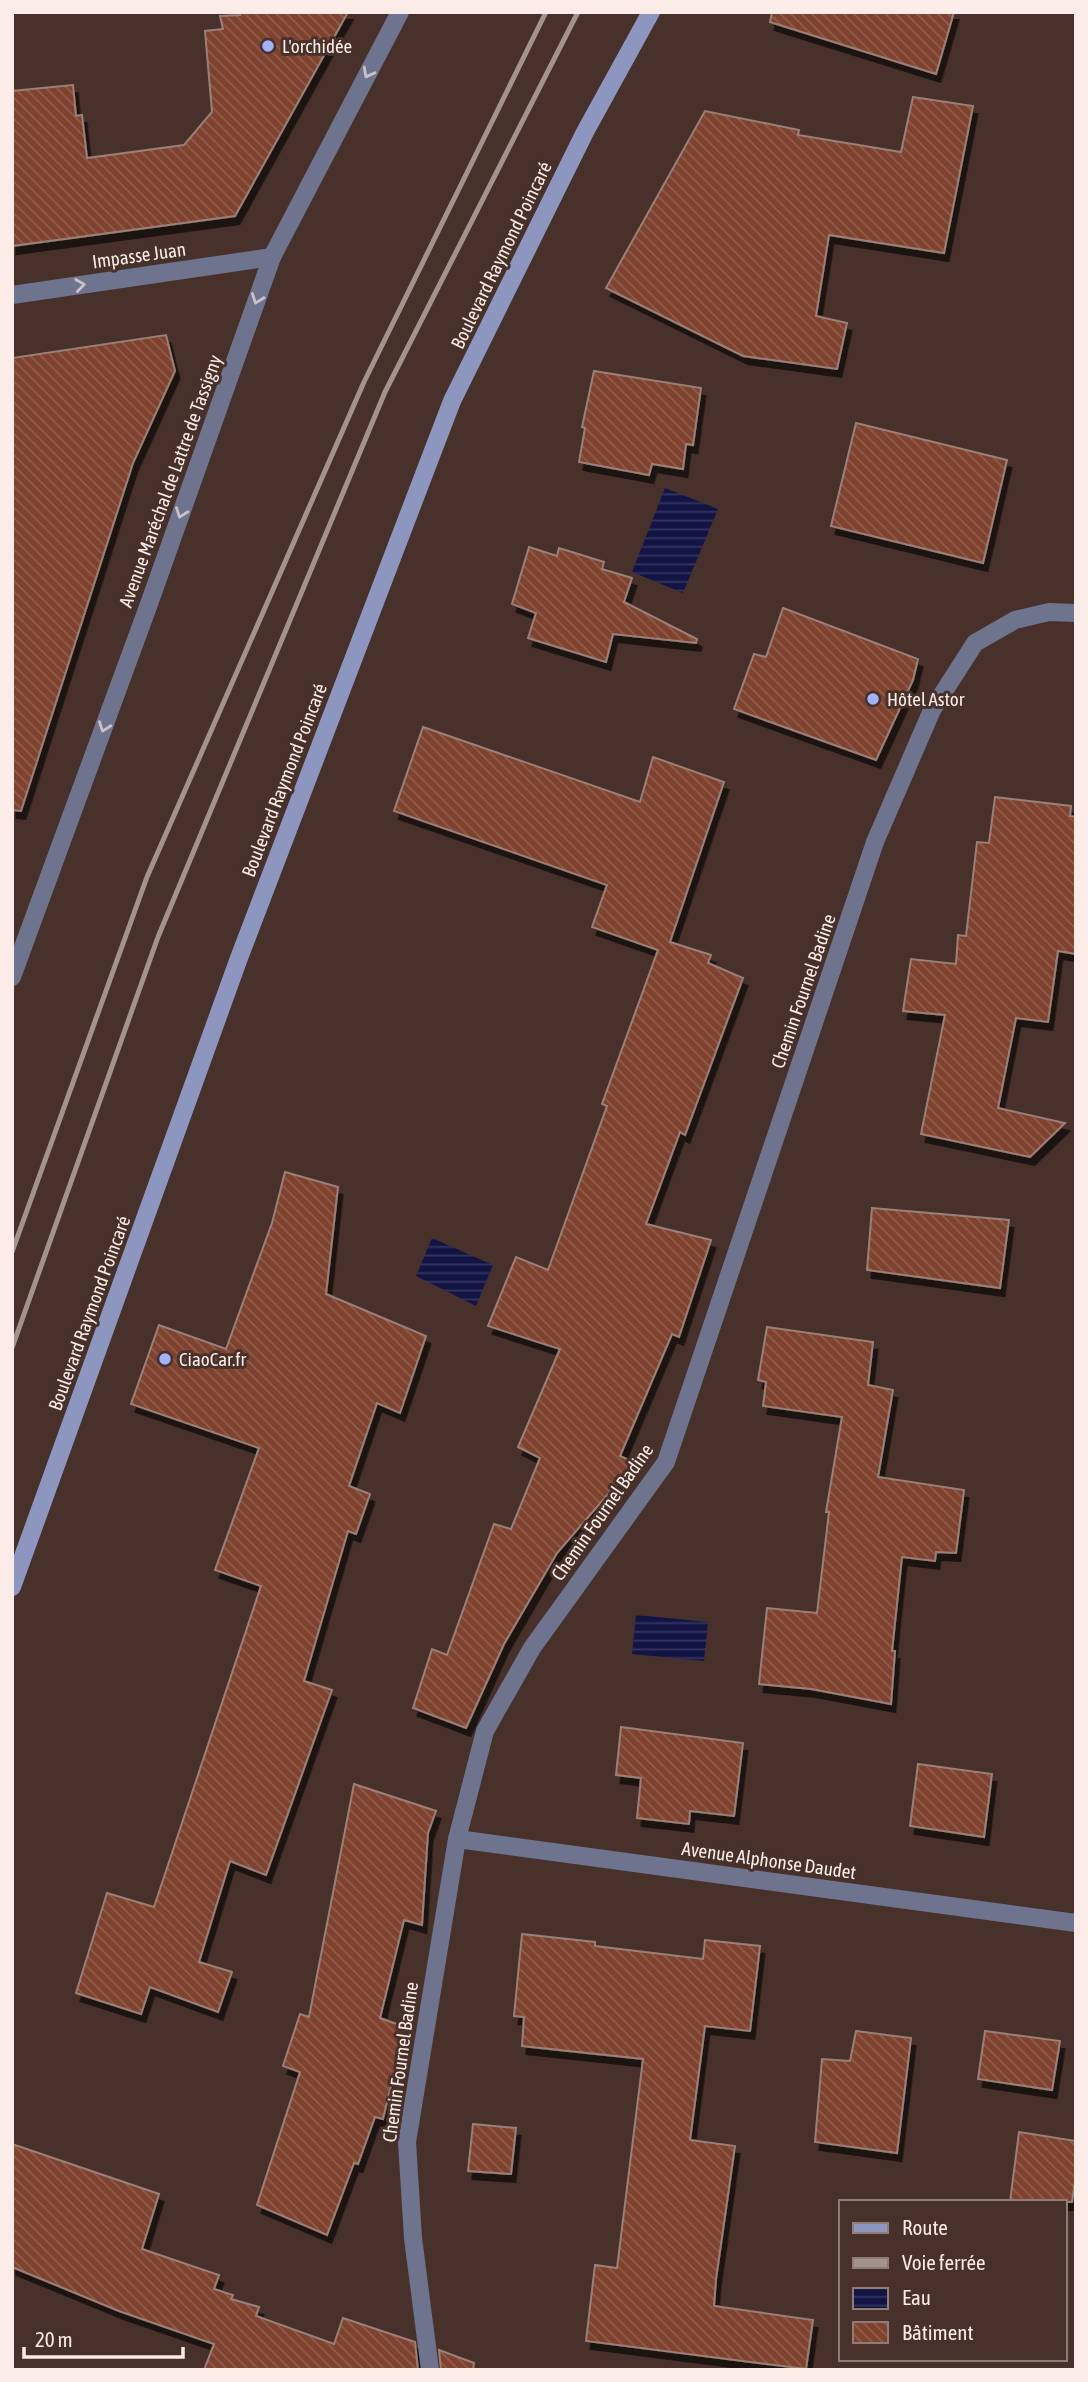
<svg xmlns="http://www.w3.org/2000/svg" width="1088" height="2382" font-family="'Asap Condensed',sans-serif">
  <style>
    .water { fill: url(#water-rules) }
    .building { fill: url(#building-back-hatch); stroke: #9a8078; stroke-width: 2; filter: url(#shadow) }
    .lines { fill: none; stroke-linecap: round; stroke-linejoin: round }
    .minor { stroke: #6f748e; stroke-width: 18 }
    .secondary { stroke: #8d96be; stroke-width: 18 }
    .rail { stroke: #a4928c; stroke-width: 5 }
    .oneway { stroke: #cac2c8 }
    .poi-dot { fill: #a3b2fd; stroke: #47312a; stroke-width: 2.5 }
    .labels { text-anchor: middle; stroke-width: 6; stroke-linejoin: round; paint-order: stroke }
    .poi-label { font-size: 19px; fill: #fbece7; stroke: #47312a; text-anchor: start }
    .street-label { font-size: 19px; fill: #fbece7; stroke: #47312a }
  </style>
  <defs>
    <pattern id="water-rules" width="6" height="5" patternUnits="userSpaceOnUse" patternTransform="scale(1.75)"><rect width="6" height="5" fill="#121444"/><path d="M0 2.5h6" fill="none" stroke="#35365f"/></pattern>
    <pattern id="building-back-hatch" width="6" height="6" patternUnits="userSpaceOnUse" patternTransform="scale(1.75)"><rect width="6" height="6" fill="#7e422d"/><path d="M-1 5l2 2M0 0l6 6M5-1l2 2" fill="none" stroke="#915d4b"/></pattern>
    <filter id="shadow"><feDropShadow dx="4.5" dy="8" stdDeviation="0" flood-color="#0009"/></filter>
  </defs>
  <rect width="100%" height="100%" fill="#47312a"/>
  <g class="water">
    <path d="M665,488L718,509L683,593L632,572Z"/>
    <path d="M432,1238L493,1265L476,1306L416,1276Z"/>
    <path d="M636,1615L708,1622L704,1661L632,1654Z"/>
  </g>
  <g class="building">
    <path d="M239,12H348L235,216L12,246V91L73,85L76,116L82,115L87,158L184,145L212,112L205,31L223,29L220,16L240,15Z"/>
    <path d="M772,12H954L936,74L770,22Z"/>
    <path d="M913,97L973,106L944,253L829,235L816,316L847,323L837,369L743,356L606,288L705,111L799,130L798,135L901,152Z"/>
    <path d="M166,335L175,371L133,463L21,811L12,810V358Z"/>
    <path d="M594,371L701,388L693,445L686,444L683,469L652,464L649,475L579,462L585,428L582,427Z"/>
    <path d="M856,423L1007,460L983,563L831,526Z"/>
    <path d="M529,547L557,556L559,548L604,562L602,569L632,578L624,602L697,639L696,643L613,634L606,662L528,638L536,613L512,604Z"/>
    <path d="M783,608L918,659L913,680L876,760L734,709L754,654L766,657Z"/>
    <path d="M423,727L640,802L653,757L724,782L670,942L711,955L708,963L743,978L685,1135L680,1132L646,1224L711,1240L679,1337L672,1334L620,1456L635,1463L557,1553L504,1644L466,1728L413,1708L432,1649L447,1655L494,1524L511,1529L540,1458L518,1447L560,1349L488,1326L516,1257L548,1270L607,1106L602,1104L658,950L592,927L607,885L394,811Z"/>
    <path d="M995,797L1071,806L1070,816L1076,817V954L1058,951L1048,1022L1016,1018L998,1108L1065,1123L1030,1157L921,1134L945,1015L903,1011L911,959L956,964L958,935L966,936L977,842L989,843Z"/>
    <path d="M285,1172L338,1187L326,1294L426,1336L400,1413L377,1403L349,1486L370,1494L356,1534L348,1531L304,1681L332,1690L266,1875L230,1861L199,1962L232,1972L218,2012L150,1987L141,2014L76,1993L107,1893L154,1907L261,1586L215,1570L259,1448L131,1404L159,1325L226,1349L272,1223Z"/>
    <path d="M872,1208L1009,1220L1000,1288L867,1270Z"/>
    <path d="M767,1327L873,1342L868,1385L893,1390L878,1477L964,1490L956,1553L936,1552L935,1561L902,1557L892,1651H895L891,1704L811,1689L759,1684L767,1608L817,1613L829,1512H826L842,1417L763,1406L766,1382L758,1380Z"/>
    <path d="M621,1727L743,1743L734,1816L690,1811L689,1824L637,1818L641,1778L616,1775Z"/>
    <path d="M918,1764L992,1774L984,1837L910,1826Z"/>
    <path d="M354,1784L436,1811L428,1833L422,1925L404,1920L380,2018L405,2027L383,2119L375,2117L358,2164L354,2163L327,2235L257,2205L300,2072L283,2066L300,2014L309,2017Z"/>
    <path d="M522,1934L595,1942V1946L703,1959L705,1940L760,1946L750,2031L705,2026L690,2140L735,2146L716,2279L714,2306L813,2320L806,2369L586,2341L595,2265L617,2268L643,2059L522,2046L524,2017L514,2016Z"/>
    <path d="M856,2031L911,2038L897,2153L815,2142L822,2059L850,2061Z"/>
    <path d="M985,2031L1060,2041L1052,2090L978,2079Z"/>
    <path d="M473,2124L516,2128L511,2174L468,2171Z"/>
    <path d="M1019,2132L1076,2141V2175L1072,2202H1010Z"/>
    <path d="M12,2144L159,2194L142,2249L219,2275L214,2289L233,2295L231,2299L259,2307L256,2316L334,2344L343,2318L415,2342L418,2370H204L214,2344L119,2311L12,2267Z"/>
    <path d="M439,2350L474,2363L473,2370H441Z"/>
  </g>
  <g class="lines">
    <g class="minor">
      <path d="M12,295L272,257"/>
      <path d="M12,977L149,604L272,257L400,12"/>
      <path d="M457,1839L1076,1923"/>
      <path d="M430,2370L413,2238L407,2142L457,1839L485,1731L532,1648L666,1462L875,842L932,710L975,643L1015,620L1049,612L1076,613"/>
    </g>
    <path class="secondary" d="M12,1587L239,958L452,401L585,132L651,12"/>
    <g class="rail">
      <path d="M12,1252L147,877L364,382L546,12"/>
      <path d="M12,1348L158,937L385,392L578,12"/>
    </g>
  </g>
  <defs><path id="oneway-chevron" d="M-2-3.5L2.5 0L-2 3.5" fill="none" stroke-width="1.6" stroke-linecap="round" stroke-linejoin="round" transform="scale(1.75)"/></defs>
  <g class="oneway">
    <use href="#oneway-chevron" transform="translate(368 73) rotate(118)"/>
    <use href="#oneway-chevron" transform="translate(80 285) rotate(-8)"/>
    <use href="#oneway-chevron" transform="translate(257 299) rotate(110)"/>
    <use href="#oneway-chevron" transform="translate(181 513) rotate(110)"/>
    <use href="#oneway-chevron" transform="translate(104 727) rotate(110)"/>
  </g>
  <g class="poi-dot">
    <circle cx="268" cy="46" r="7"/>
    <circle cx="873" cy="699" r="7"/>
    <circle cx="165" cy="1359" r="7"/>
  </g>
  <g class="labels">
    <g class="poi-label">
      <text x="282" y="53">L'orchidée</text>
      <text x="887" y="706">Hôtel Astor</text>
      <text x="179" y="1366">CiaoCar.fr</text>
    </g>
    <g class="street-label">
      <text transform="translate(139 255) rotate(-8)" y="7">Impasse Juan</text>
      <text transform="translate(501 255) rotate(-64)" y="7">Boulevard Raymond Poincaré</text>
      <text transform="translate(170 481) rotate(-70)" y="7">Avenue Maréchal de Lattre de Tassigny</text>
      <text transform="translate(284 780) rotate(-69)" y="7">Boulevard Raymond Poincaré</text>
      <text transform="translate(803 991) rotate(-71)" y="7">Chemin Fournel Badine</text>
      <text transform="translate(89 1313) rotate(-70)" y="7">Boulevard Raymond Poincaré</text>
      <text transform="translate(602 1512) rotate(-55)" y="7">Chemin Fournel Badine</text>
      <text transform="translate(769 1860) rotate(8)" y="7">Avenue Alphonse Daudet</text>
      <text transform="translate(400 2062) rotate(-82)" y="7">Chemin Fournel Badine</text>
    </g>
  </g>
  <rect width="1088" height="2382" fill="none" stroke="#fbece7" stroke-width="28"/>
  <rect x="839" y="2200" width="228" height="161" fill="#47312a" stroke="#8f7c76" stroke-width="2"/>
  <rect x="853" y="2223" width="35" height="10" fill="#8d96be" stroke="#8f7c76" stroke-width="2"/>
  <text x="902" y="2235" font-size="21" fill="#fbece7">Route</text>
  <rect x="853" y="2258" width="35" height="10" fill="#a4928c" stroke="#8f7c76" stroke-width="2"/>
  <text x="902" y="2270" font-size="21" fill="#fbece7">Voie ferrée</text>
  <rect x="853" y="2288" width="35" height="21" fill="url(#water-rules)" stroke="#8f7c76" stroke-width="2"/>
  <text x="902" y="2305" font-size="21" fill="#fbece7">Eau</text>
  <rect x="853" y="2322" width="35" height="21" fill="url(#building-back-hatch)" stroke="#8f7c76" stroke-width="2"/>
  <text x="902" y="2340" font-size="21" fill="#fbece7">Bâtiment</text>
  <path d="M24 2347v10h159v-10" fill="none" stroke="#fbece7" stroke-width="3.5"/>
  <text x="35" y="2347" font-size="21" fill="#fbece7" stroke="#47312a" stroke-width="5" paint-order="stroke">20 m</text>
</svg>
